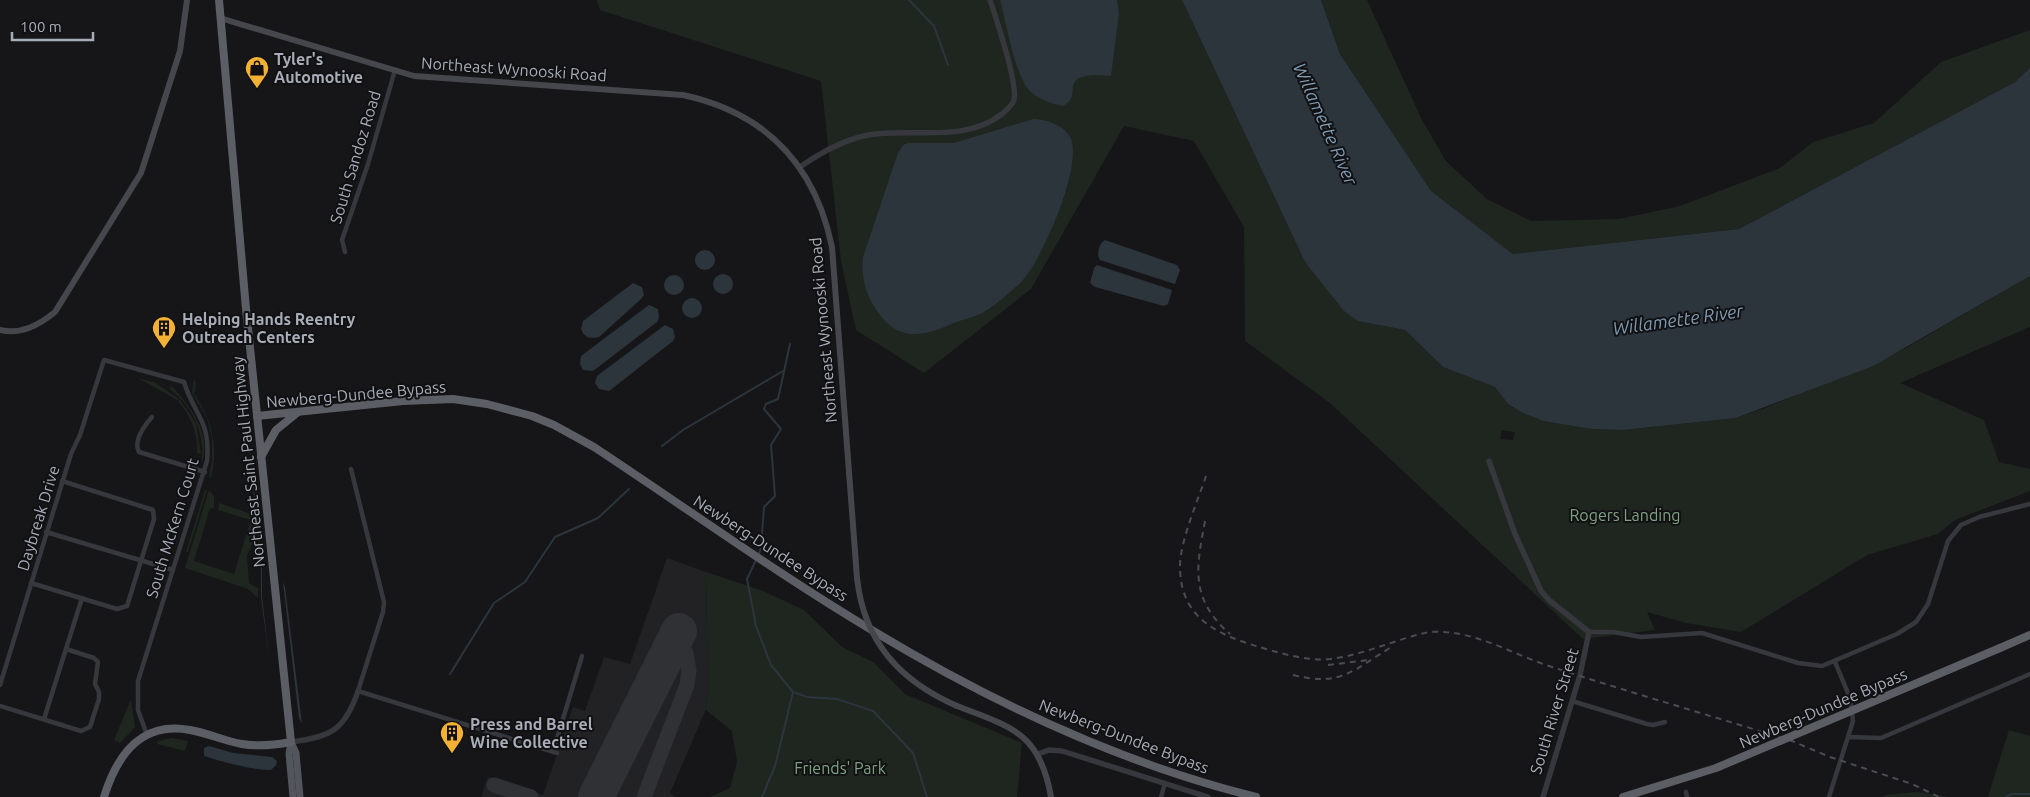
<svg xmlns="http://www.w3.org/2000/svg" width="2030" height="797" font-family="Ubuntu,sans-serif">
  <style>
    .built { fill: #222225 }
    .green { fill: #1e261f; fill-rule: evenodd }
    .water { fill: #2c353c }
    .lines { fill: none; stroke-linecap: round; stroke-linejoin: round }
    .stream { stroke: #2c353c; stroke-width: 2 }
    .taxiway { stroke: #303135; stroke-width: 15 }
    .runway { stroke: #303135; stroke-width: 36 }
    .minor { stroke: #37383d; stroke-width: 4.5 }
    .tertiary { stroke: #37383d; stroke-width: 5.5 }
    .secondary { stroke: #45474d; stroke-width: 6 }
    .primary { stroke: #53555c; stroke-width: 7 }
    .trunk { stroke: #5b5e65; stroke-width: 8 }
    .rail { stroke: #4a4c52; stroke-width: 2; stroke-dasharray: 6 5; stroke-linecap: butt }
    .secondary-bridge { stroke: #45474d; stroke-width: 6 }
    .trunk-bridge { stroke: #5b5e65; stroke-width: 8 }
    .labels { text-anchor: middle; stroke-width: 4; stroke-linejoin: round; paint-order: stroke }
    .poi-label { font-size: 16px; font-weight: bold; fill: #a8adb8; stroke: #111113; text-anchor: start }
    .street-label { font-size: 16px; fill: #a8adb8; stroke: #111113 }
    .park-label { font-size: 16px; fill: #7fa381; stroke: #111113 }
    .water-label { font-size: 18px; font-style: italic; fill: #7f9bb3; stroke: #111113 }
  </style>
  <rect width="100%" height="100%" fill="#161618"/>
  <path class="built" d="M667,558L706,572L708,690L706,709L670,793L675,797H481L488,777L543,795L573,707L585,711L604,657L630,664Z"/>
  <g class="green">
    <path d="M597,0H1182L1305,262L1358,321L1405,330L1443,367L1495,387L1508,404L1521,412L1592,429L1623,430L1736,418L1768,407L1906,348L2030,276V327L1900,383L1984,420L1999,462L2030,469V491L1955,520L1938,534L1867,555L1741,632L1686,623L1647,612L1655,630L1583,639L1330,403L1245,341L1244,227L1194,141L1124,126L1031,289L924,373L856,330L841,261L821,81L600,10ZM1502,430L1515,432L1513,440L1500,439Z"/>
    <path d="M1321,0H1367L1422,120L1446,161L1487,199L1531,221L1619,219L1680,206L1780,168L1813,142L1874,123L1941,62L2030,30V68L2015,82L1739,229L1513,254L1431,191L1340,54Z"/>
    <path d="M138,378L156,383L179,399L177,400Z"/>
    <path d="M194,379L196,384L194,394C212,419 219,448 211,478L209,477L212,460V438L207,418L192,393Z"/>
    <path d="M171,385C189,406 212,431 202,463C201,460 203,451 202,445C199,422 189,404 170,389Z"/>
    <path d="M180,400L196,423L201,454L197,453C198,433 191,416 178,401Z"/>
    <path d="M205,490H207L188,552H186Z"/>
    <path d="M209,490L214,496V509L210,508L194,561L234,574L251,520L218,510L219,503L254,515L256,533L247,556L249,583L258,588V598L248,589L185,568Z"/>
    <path d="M706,572L763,591L804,610L842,647L873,662L905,694L1022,743L1017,797H710L730,788L737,762L732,731L706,710L708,690Z"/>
    <path d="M131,699L135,727L120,743L114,740Z"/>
    <path d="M2009,730L2030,736V797H1988Z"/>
    <path d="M172,738L188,741L185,751L157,744L158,741Z"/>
    <path d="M1918,792L1949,797H1884L1885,795Z"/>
  </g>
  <g class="water">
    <path d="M1000,0H1117L1119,13L1111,76C1052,71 1086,95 1063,106C1051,104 1036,98 1028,89C1015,73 1006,22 1000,0Z"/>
    <path d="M1182,0H1321L1340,54L1431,191L1513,254L1739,229L2015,82L2030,68V276L1873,366L1736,418L1623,430L1592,429L1544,421L1521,412L1508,404L1495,387L1443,367L1405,330L1358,321L1344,311L1305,262Z"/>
    <path d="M1033,119C1046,119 1066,126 1071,139C1082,168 1043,257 1023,280C1015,289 992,308 982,313C972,318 960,320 949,325C929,334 905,341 886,322C869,303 860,282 863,257L898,153L903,145L908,143H954Z"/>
    <path d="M1105,240L1177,265L1180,270L1175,284L1100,260C1096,255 1099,243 1105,240Z"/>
    <circle cx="705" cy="260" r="10"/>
    <path d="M1097,265L1172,290L1168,304L1164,306L1095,287L1090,283L1094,268Z"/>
    <circle cx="723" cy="284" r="10"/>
    <circle cx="674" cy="285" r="10"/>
    <path d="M633,283L642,287L644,295L641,299L599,337C590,339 585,338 581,329L583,321Z"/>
    <circle cx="692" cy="308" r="10"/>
    <path d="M649,305L658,309L659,318L657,322L593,371L583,370L580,364L581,356Z"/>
    <path d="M665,325L673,329L675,337L673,341L609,391L599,389L595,383L597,376Z"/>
    <path d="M245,403L262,563V597L269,657L261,597V568Z"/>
    <path d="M283,582L285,587L302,724L299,718Z"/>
    <path d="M209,746L233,753L272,757L277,761L276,765L271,770C248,769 226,763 204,756V748Z"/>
  </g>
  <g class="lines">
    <g class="stream">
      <path d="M909,0L934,26L948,65"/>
      <path d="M662,446L683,430L783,371"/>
      <path d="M758,556L761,548L764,507L775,496L771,445L781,429L764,409L766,404L778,399L790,344"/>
      <path d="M756,560L747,579L756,626L771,665L793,692L807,697L837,699L873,711L913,753L927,797"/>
      <path d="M450,674L494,603L525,582L555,537L598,518L629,489"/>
      <path d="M762,797L775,766L793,692"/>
      <path d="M2006,797L2012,794H2030"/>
    </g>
    <g class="taxiway">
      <path d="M494,785L531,797"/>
      <path d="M644,797L687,685L689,671L686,653L678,647L669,651"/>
    </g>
    <path class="runway" d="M596,797L679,631"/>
    <g class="minor">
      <path d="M345,252L342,240L368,164L395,70"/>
      <path d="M152,417C145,425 133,441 139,452L205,472"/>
      <path d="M351,469L384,602L383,612L358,691L557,753"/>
      <path d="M46,532L173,570"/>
      <path d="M31,583L117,609L127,606L154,519L153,510L62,481"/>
      <path d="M1589,632H1613L1641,637L1702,633L1798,663L1822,666L1897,634L1916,622L1928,604L1948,541L1961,525L1979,517L2030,504"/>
      <path d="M0,685L71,454L80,435L104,360L184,382C194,415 211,421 207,461L138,681V710L147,735"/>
      <path d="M1572,701L1647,724L1653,725L1665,722"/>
      <path d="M0,706L81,731L90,727L99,699V692L95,684L98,662L94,658L66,649"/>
      <path d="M44,719L82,598"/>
      <path d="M1848,737L1881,738L2030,674"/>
      <path d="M553,752L582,656"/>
      <path d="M1686,792L1687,797"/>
      <path d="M1161,797L1165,783"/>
      <path d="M1829,797L1853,721L1850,698L1835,662"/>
    </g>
    <g class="tertiary">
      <path d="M800,167C820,153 843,140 868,135C912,127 963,144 1002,114C1006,110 1012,106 1014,100C1018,84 996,18 990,0"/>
      <path d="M1489,461L1515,534L1541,591L1549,600L1589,632L1580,675L1543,797"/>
      <path d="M291,742C331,737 345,730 358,691"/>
      <path d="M1038,754L1049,750L1062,751L1208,797"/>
    </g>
    <g class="secondary">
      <path d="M220,18L414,76L683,95C766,113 815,165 832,247L857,578"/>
      <path d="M0,330C21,335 39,325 55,312L141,173L180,51L187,0"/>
      <path d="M957,706C1012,727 1040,733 1051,797"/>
    </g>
    <g class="primary">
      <path d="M291,742L296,753L300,797"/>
      <path d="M291,743L289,754L293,797"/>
    </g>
    <g class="trunk">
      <path d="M257,416L403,401L453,399L487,404L532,416L554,425L594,447C688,509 779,575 875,632C993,703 1123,764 1256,797"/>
      <path d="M261,457L276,430L297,413"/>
      <path d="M2000,648L2030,635"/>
      <path d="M104,797C117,755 141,721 190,730C208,733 224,741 242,744C259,747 275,745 291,742L246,309L219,0"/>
    </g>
    <g class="rail">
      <path d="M1206,476C1198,500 1179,544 1180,568C1181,622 1222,636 1266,649C1287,655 1308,661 1330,659C1364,655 1396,639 1429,632C1474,629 1511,654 1552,667C1632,693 1712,716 1792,741L1830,757L1912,784L1939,797"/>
      <path d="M1205,521C1196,569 1190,599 1230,634"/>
      <path d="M1328,665L1368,660"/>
      <path d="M1293,675C1342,687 1353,670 1393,646"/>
    </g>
    <path class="secondary-bridge" d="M857,578C864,642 900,681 957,706"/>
    <path class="trunk-bridge" d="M1623,797L1716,768L2000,648"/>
  </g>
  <defs>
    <g id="shop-pin" transform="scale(1.25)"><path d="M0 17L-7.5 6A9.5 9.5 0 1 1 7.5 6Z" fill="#f2b134" stroke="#111113"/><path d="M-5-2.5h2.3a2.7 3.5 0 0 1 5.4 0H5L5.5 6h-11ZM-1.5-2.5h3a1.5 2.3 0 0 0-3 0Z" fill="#111"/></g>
    <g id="building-pin" transform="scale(1.25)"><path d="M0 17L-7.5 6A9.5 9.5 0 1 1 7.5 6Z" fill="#f2b134" stroke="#111113"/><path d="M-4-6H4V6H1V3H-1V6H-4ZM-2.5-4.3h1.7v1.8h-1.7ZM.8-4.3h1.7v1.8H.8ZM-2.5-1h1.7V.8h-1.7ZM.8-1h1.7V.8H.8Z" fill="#111"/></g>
  </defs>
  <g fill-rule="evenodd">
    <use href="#shop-pin" x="257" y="68"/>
    <use href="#building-pin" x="164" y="328"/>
    <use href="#building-pin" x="452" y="733"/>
  </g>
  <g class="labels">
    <g class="poi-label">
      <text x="274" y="65">Tyler's<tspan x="274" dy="18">Automotive</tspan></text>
      <text x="182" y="325">Helping Hands Reentry<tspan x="182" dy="18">Outreach Centers</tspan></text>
      <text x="470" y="730">Press and Barrel<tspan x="470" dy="18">Wine Collective</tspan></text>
    </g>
    <g class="street-label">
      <text transform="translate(514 69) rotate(4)" y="6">Northeast Wynooski Road</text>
      <text transform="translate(355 157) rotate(-73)" y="6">South Sandoz Road</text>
      <text transform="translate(823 330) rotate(-95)" y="6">Northeast Wynooski Road</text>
      <text transform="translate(356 394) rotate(-5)" y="6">Newberg-Dundee Bypass</text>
      <text transform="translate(248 462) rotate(-96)" y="6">Northeast Saint Paul Highway</text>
      <text transform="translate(38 518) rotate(-73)" y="6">Daybreak Drive</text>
      <text transform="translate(172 528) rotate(-73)" y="6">South McKern Court</text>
      <text transform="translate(771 548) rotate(33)" y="6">Newberg-Dundee Bypass</text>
      <text transform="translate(1823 708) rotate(-23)" y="6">Newberg-Dundee Bypass</text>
      <text transform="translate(1554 711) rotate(-73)" y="6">South River Street</text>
      <text transform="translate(1124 736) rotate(21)" y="6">Newberg-Dundee Bypass</text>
    </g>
    <g class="park-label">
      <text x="1625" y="521">Rogers Landing</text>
      <text x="840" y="774">Friends' Park</text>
    </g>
    <g class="water-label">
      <text transform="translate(1325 124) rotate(66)" y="6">Willamette River</text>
      <text transform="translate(1678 320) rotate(-8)" y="6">Willamette River</text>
    </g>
  </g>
  <path d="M12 32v8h81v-8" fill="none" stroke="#a8adb8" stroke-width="2.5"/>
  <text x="20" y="32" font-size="15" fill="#a8adb8" stroke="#111113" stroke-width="4" paint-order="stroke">100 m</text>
</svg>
